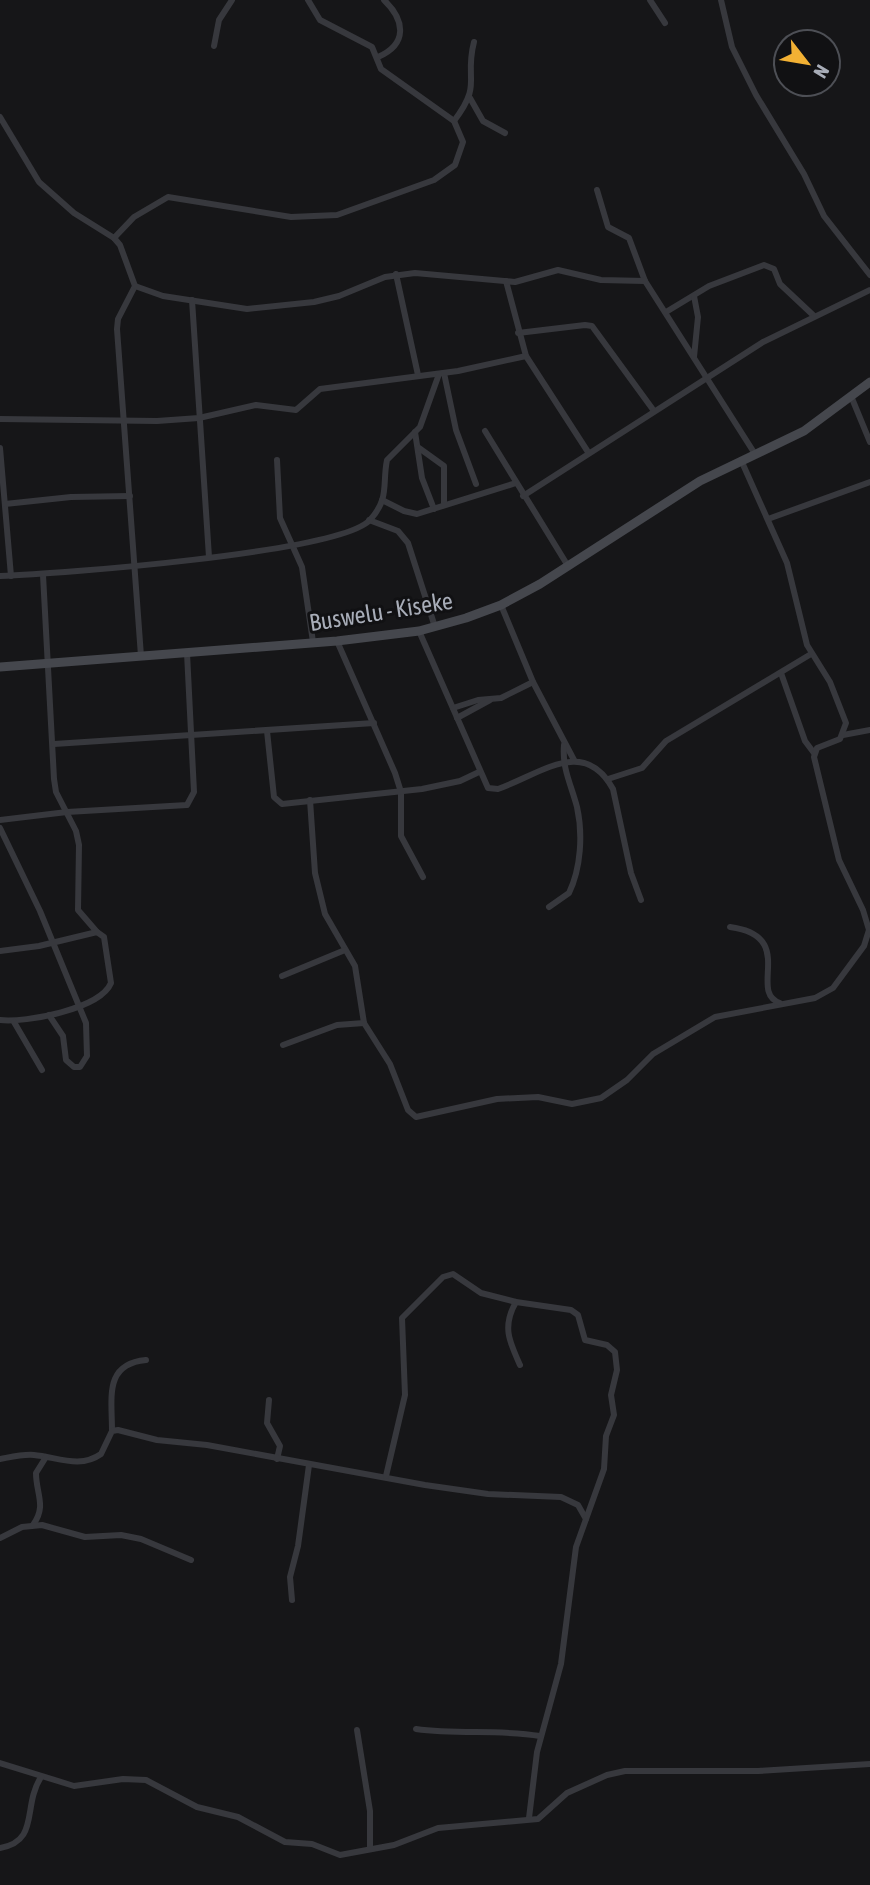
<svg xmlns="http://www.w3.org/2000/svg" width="870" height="1885" font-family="'Asap Condensed',sans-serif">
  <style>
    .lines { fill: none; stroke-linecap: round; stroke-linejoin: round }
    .street { stroke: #37383d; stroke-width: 6 }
    .secondary { stroke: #45474d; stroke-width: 9 }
    .labels { text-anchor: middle; stroke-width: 6; stroke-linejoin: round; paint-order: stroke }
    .street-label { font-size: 24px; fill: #a8adb8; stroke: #111113 }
  </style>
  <rect width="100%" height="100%" fill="#161618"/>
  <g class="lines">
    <g class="street">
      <path d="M650,0L665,23"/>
      <path d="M721,0L732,47L756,95L804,174L824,216L870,275"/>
      <path d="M214,46L219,20L232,0"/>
      <path d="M378,57C408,44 405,20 384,0"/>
      <path d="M470,98L483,121L505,133"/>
      <path d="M0,117L39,182L74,213L114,238L120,245L135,286L118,319L117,329L141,656"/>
      <path d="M454,121C483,83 464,80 474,42"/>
      <path d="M597,190L608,227L629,238L645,281L755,454"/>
      <path d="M114,238L134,217L168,197L291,217L337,215L434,180L455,165L463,142L454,121L381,69L372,47L320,20L308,0"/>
      <path d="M396,274L418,375"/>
      <path d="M506,281L526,356L588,452"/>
      <path d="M135,286L163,296L247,309L314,302L339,296L385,277L415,273L515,282L558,270L601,280L645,281"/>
      <path d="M192,300L209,557"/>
      <path d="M666,312L709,286L764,265L774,269L780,284L813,315"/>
      <path d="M518,333L585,325L592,326L654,411"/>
      <path d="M694,357L698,317L694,296"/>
      <path d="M444,373L456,430L476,484"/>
      <path d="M851,396L870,442"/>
      <path d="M0,419L157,421L199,418L256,405L296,410L320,389L458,371L526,356"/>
      <path d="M485,431L568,566"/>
      <path d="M415,432L422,478L434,509"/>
      <path d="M0,448L11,576"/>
      <path d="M419,448L444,466V505"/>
      <path d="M277,460L280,518L302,567L313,642"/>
      <path d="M523,496L763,342L870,290"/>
      <path d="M382,500L404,511L417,514L516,483"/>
      <path d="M5,504L71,497L130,496"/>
      <path d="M768,519L870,482"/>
      <path d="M369,520L398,531L408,543L435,627"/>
      <path d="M43,575L54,779L56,792L76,831L79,845L78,910L97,932"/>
      <path d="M0,576C57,574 339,553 370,520C390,498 382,484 387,460L420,427L439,374"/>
      <path d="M501,605L533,682L574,760"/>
      <path d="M419,631L488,788L498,789C541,774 584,736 613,789L631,873L641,900"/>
      <path d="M337,641L395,773L401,792V836L423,877"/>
      <path d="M781,673L805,741L814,753"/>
      <path d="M453,708L478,700L501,698L533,682"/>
      <path d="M457,718L490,700"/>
      <path d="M267,731L274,797L282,804L422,789L460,781L479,772"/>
      <path d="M843,735L870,730"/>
      <path d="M54,744L374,723"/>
      <path d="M608,779L642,768L666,741L811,654"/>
      <path d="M310,800L315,873L325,914L355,966L364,1023L390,1064L408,1110L416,1117L497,1099L538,1097L572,1104L601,1098L627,1080L653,1054L715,1017L815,998L833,988L864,946L869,930L863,910L839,860L814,757L817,748L840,739L846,723L830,682L807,645L787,563L741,460"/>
      <path d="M0,820L67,812L187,805L194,792L187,653"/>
      <path d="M0,828L40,911L86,1023L87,1056L80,1067H74L66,1060L63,1036L49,1015"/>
      <path d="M549,907L569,893C581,868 583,834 577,807C571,784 562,769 564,745"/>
      <path d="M730,927C798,936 747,992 780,1003"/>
      <path d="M0,951L39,946L97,932L104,937L111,983C100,1009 26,1023 0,1020"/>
      <path d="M282,976L345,950"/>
      <path d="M14,1022L42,1070"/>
      <path d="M283,1045L337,1025L364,1023"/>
      <path d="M516,1302C502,1326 509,1341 520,1365"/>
      <path d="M269,1400L267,1423L280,1446L277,1459"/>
      <path d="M112,1431C112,1397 104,1364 146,1360"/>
      <path d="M0,1459C11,1457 23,1454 34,1455C57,1457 80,1469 101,1454L112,1431L118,1430L157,1440L207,1445L425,1485L488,1494L561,1497L578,1505L586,1519"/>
      <path d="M386,1476L405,1395L402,1318L443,1277L453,1274L481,1293L516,1302L571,1310L578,1315L585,1340L607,1345L615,1352L617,1370L611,1395L614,1415L606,1436L604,1469L576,1547L561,1664L537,1752L529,1818"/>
      <path d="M33,1525C47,1506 36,1494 36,1473L46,1457"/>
      <path d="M0,1538L22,1527L42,1525L85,1537L121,1535L141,1539L191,1560"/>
      <path d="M292,1600L290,1577L298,1546L309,1465"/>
      <path d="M416,1729C458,1735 499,1729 540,1736"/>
      <path d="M357,1730L370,1811V1849"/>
      <path d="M0,1763L74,1786L123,1779L146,1780L197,1807L238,1817L285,1842L312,1844L340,1855L394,1845L438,1828L538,1819L567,1793L607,1775L625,1771H758L870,1764"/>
      <path d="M0,1848C40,1841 22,1807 41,1777"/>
    </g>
    <path class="secondary" d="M0,667L337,641L419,631L466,618L501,605L540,584L700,481L804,431L870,382"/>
  </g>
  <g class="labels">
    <g class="street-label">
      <text transform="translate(381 612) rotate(-9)" y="8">Buswelu - Kiseke</text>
    </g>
  </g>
  <g transform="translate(807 63) rotate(121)"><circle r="33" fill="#111113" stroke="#4d4f55" stroke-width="2"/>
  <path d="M0-5L12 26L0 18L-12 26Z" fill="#f2b134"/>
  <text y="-10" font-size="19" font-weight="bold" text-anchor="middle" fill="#a8adb8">N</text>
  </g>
</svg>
